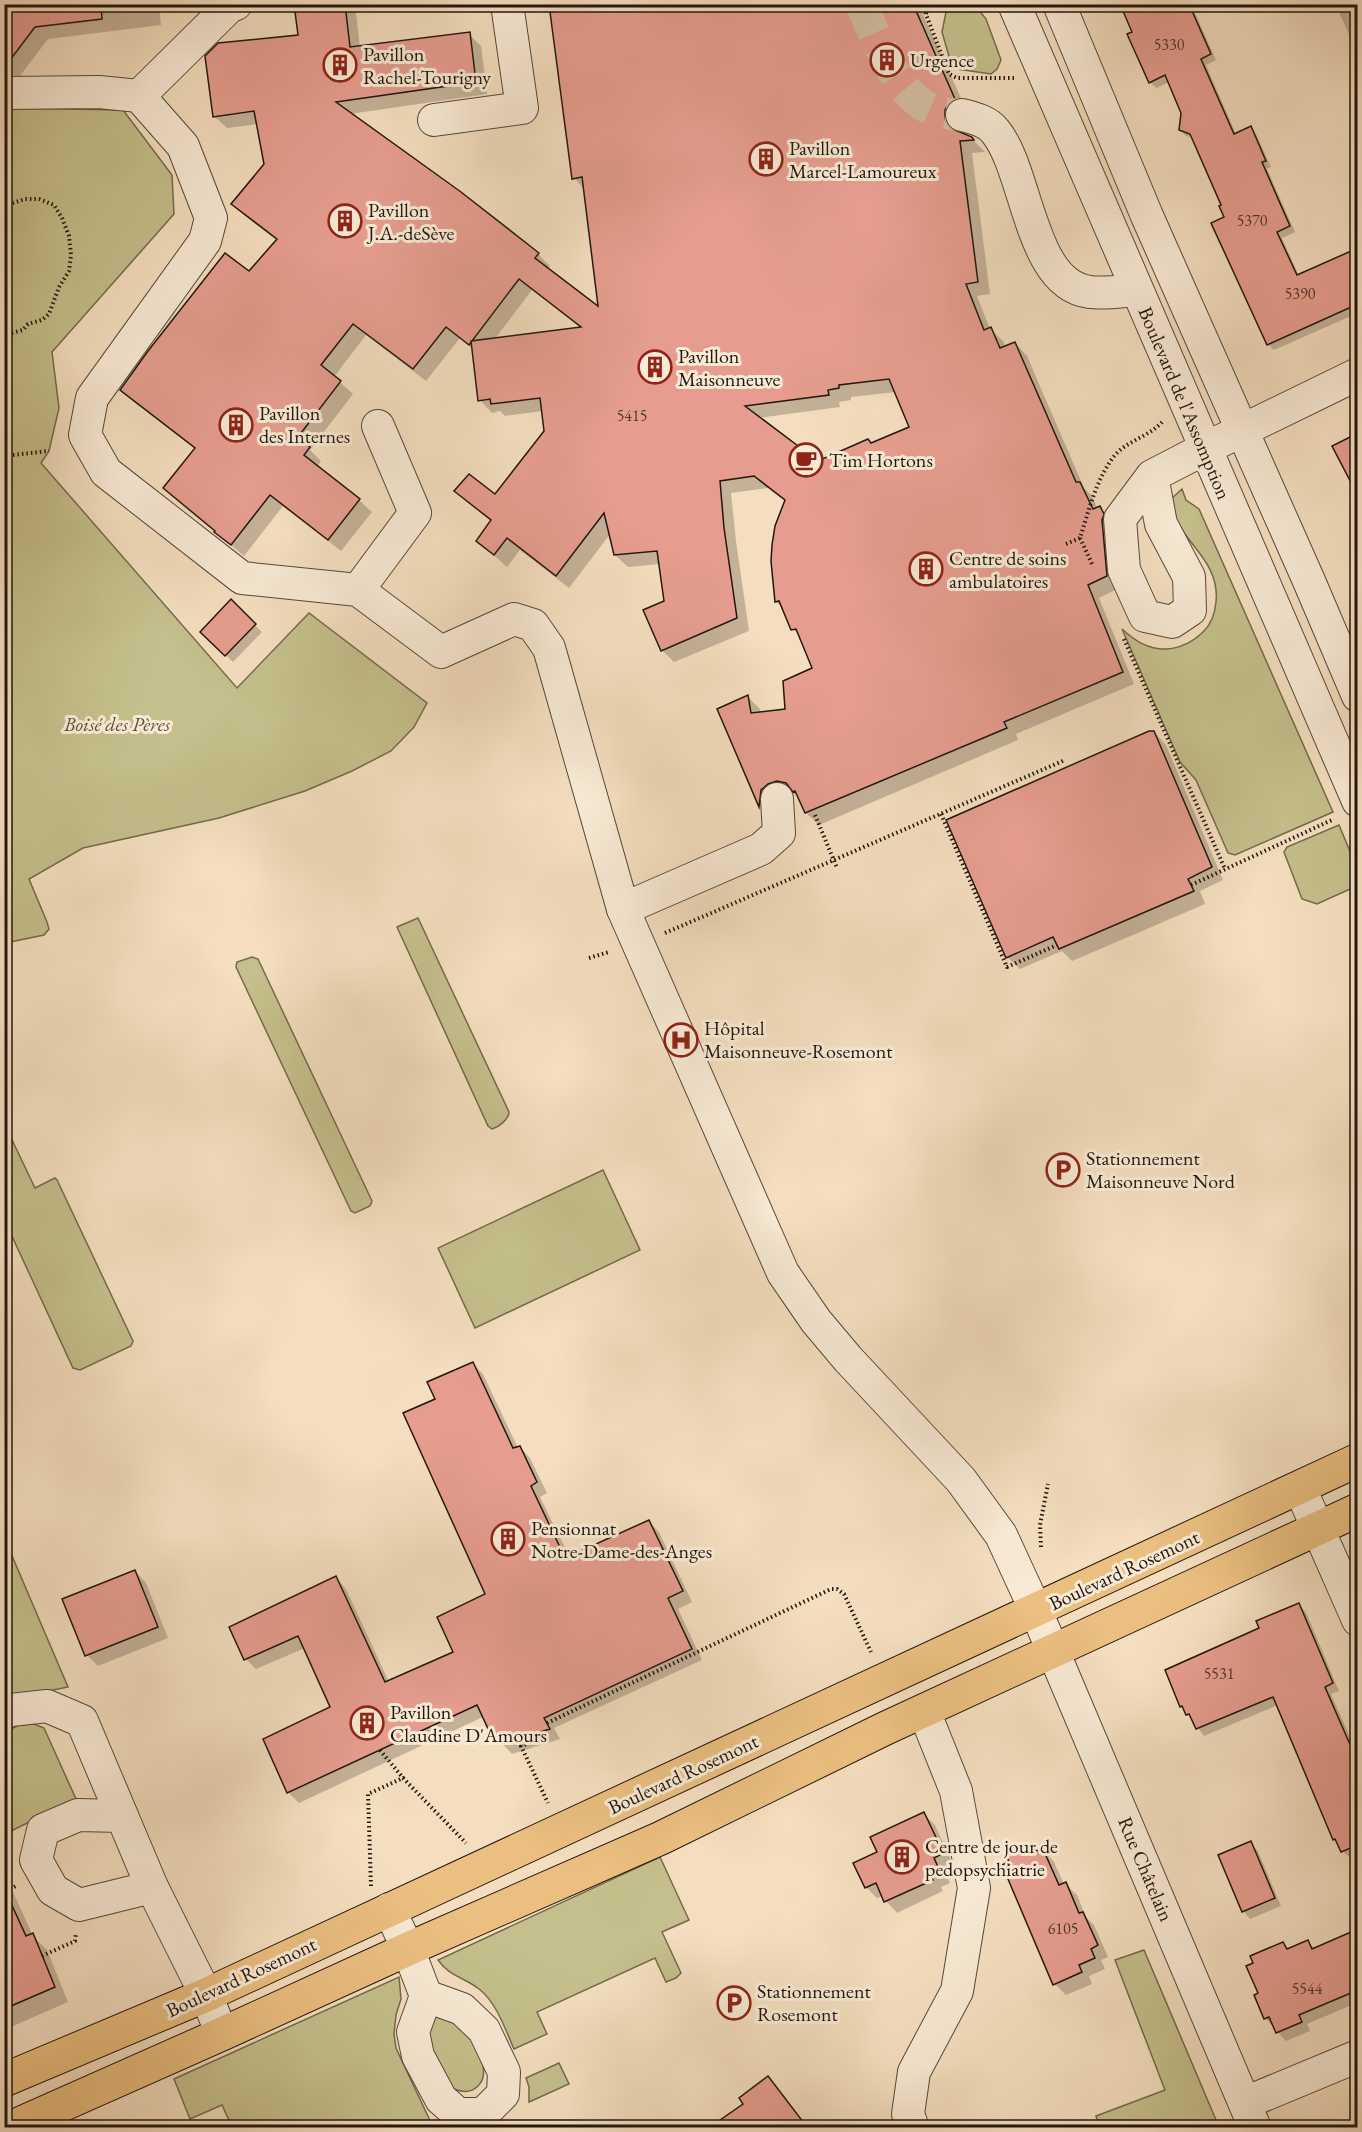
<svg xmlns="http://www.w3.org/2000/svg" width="1362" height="2132" font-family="'EB Garamond',serif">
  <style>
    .green { fill: #c4bf8c; stroke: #736a4d; stroke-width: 1.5 }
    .shadow { fill: #0003; fill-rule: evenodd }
    .building { fill: #e69d8f; stroke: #22160e; stroke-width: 1.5; fill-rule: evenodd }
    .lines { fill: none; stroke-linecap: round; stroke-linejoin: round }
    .minor-tunnel { stroke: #d4c0a4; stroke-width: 32; stroke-dasharray: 32 16; stroke-linecap: butt }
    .minor-casing { stroke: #56483a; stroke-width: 34 }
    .major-casing { stroke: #22160e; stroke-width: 35 }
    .path { stroke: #22160e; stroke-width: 4; stroke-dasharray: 1.5 3; stroke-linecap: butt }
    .minor { stroke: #f8ead5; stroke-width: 32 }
    .major { stroke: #eabf80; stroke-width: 33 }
    .labels { text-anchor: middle; stroke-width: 6; stroke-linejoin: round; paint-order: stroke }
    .number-label { font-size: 16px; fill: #53382e }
    .poi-label { font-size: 20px; fill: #22160e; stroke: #f8ead5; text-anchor: start }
    .street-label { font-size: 20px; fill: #22160e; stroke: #f8ead5 }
    .park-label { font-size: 20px; font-style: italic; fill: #5b513a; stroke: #f8ead5 }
  </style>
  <rect width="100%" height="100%" fill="#f4debf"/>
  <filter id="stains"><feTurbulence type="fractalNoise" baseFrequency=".00333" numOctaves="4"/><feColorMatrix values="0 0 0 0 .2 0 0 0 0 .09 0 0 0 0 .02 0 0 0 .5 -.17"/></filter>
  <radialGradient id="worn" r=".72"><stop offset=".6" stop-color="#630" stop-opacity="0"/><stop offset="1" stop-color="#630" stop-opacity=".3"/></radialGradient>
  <g class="green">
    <path d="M959,5H975L986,19L1001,60L997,69L991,74L957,69L950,60L942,32L946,12Z"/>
    <path d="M5,108L123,110L172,175L174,214L52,352L59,408L49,451L41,463L237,688L309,613L427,703L414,727L391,751L352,771L305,791L219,818L83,848L29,879L47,922L49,929L44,935L5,943Z"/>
    <path d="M1182,489L1186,500L1199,509L1333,812L1235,855L1228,853L1196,780L1180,762L1122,629C1135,641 1149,650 1167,649C1181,648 1194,641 1204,631C1212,623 1215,612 1216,602C1221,555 1170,538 1172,498Z"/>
    <path d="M1339,825L1357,868V886L1317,904L1302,899L1284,852L1287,847Z"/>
    <path d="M418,918L509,1112C509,1119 499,1127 492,1129L488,1126L397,927Z"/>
    <path d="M252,957L258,959L372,1201L370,1206L355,1213L351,1211L236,967L237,962Z"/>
    <path d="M4,1123L35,1188L55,1178L57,1180L133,1341L131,1346L80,1370L73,1368L5,1221Z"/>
    <path d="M603,1170L640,1250L475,1328L438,1248Z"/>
    <path d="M4,1537L68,1687L4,1700Z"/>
    <path d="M34,1724L44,1728L76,1799L5,1834V1732L19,1725Z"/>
    <path d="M660,1857L689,1920L662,1932L681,1973L676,1978L666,1982L655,1958L537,2012L547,2034L514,2049C505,2029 497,2003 479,1989C464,1977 450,1977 438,1960Z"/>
    <path d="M1144,1950L1219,2127H1099L1096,2116L1165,2090L1115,1960Z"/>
    <path d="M399,1977L401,1999L396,2015L394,2034L396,2048L433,2127H232L222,2105L190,2119L174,2079Z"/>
    <path d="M433,2015L461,2018C469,2035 495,2070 478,2086C470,2094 461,2092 452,2088L427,2040Z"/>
    <path d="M559,2063L569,2084L529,2102V2087L526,2078Z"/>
  </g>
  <g class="shadow">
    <path d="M4,4H159L161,25L48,39L13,85L4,79Z"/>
    <path d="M296,4H355L360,48L469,34L481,46L487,94L350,114L460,193L538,254L550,266L548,269L600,309L585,190L574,178L626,4H918L967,111L957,123V132L971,138L985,152L972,153L990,294L977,296L990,329L1003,341L1006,347L1015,343L1027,356L1084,488L1092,496L1098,509L1100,508L1112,520L1119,588L1099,598L1134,684L1016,734L1018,740L819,825L806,813L798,795L790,793L771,817L760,806L719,710L748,697L760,709L761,713L787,710L814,669L801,637L793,629L785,610L776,602L786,502L768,488L731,493L736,541L749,631L674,662L662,650L666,602L660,564L628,567L615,555L611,533L569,588L520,550L507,567L478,541L492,522L456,491L495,496L546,431L543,411L505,416L500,411L492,413L480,400L473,349L460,338L426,381L366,335L334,377L353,394L310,450L321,461L317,467L359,500L372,512L341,551L283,506L244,556L165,488L196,449L134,402L122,390L249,273L277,241L245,216L233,204L265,164L258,124L227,128L214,116L300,36ZM532,290L581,328L494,340ZM896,392L911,427L871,444L818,463L758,418L840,407L839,402L851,400V397Z"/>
    <path d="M1358,4V54L1337,8L1330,11L1323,4Z"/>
    <path d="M1189,7L1195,13L1216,60L1206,65L1236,134L1250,128L1256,134L1271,167L1267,169L1295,232L1282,238L1299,276L1358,277V313L1274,350L1268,344L1223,206L1194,138L1186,136L1180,130L1183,113L1170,82L1156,88L1150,82L1134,32Z"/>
    <path d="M1358,206V220L1352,209Z"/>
    <path d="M231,602L262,632L233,662L202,632Z"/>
    <path d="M1154,732L1166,745L1223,880L1200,891L1205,904L1072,961L1062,951L1020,969L1007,957Z"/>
    <path d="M473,1364L483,1374L518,1448L520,1447L530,1458L547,1493L540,1497L570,1558L649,1522L659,1532L692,1602L678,1609L702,1660L554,1728L560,1739L512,1754L493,1734L485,1716L299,1803L289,1793L265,1740L332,1708L305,1648L256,1669L246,1659L336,1578L346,1589L389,1682L455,1652L487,1595L437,1400Z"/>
    <path d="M135,1571L146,1583L168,1638L98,1666L87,1655Z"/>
    <path d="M1298,1604L1306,1612L1339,1691L1331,1694L1358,1755L1357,1863L1342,1851L1334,1839L1278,1705L1204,1736L1182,1706L1261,1629Z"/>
    <path d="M924,1814L935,1825L951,1860L947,1861L950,1867L944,1870L950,1883L941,1887L943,1891L897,1913L886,1901L883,1896L877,1898L866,1887L879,1853Z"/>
    <path d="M1250,1843L1258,1851L1281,1906L1250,1919L1243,1911Z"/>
    <path d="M1033,1846L1039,1852L1043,1850L1054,1862L1064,1884H1065L1077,1895L1086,1917L1094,1925L1108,1957L1101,1960L1105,1969L1089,1976L1092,1984L1066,1995L1055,1984Z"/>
    <path d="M4,1872L33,1936L47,1950L68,2002L4,2030Z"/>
    <path d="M1358,1930V2008L1354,2004L1307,2024L1310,2031L1286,2041L1265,2018L1260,1994L1283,1943L1289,1950L1308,1942L1315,1949Z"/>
    <path d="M768,2078L779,2090L808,2128H713L745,2104Z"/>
  </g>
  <g class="building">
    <path d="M4,4H101L102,19L35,27L4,68Z"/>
    <path d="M294,4H345L350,47L470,32L476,82L336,102L461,192L539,253L535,258L598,306L582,177L572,179L550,12L613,4H913L955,99L949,103L945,110V120L950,128L972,137L974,140L960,141L978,282L966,284L984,330L991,327L1000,348L1015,342L1076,482H1080L1093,509L1100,506L1104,514L1102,520L1107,576L1088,585L1123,672L1004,722L1007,728L805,813L795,791L793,792L786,783L777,781L768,784L761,790L759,807L717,709L748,695L751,713L785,709L783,681L812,668L796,629L791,630L779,601L775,602L771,561L772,545L775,526L785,500L754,476L720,481L724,528L737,618L661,651L643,610L664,601L657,551L614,555L604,513L556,576L507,538L494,555L476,541L491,520L454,491L469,474L495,494L544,431L540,398L491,404L490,399L478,401L471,341L581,327L519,279L469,345L446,327L413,369L353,324L321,365L341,381L298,437L310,447L304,455L360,499L328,540L270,495L231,545L214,532L215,531L163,488L195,448L120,390L148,351L225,253L249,271L277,239L231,204L264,164L254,111L213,117L205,56L218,43L298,35ZM889,379L909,427L871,443L868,439L818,461L745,406L829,395L828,390L839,388V385Z"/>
    <path d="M1120,4H1189L1211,54L1201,59L1234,134L1251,126L1266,161L1262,162L1290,226L1277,232L1297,275L1358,248V304L1267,345L1211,223L1224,217L1219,206L1221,205L1190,134L1179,130L1181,113L1165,75L1149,83L1127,34L1132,32Z"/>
    <path d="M1358,433V496L1332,446Z"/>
    <path d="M231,599L256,624L225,656L200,632Z"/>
    <path d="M1149,731H1154L1212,867L1188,879L1194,891L1059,949L1053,937L1006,958L946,820Z"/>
    <path d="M473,1362L513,1448L520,1446L537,1482L531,1486L565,1558L649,1520L683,1591L668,1598L692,1649L544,1718L550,1729L501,1744L495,1732L491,1735L477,1705L287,1793L263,1739L330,1707L298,1636L244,1660L229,1627L336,1576L385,1682L453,1652L437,1617L485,1594L403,1413L435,1399L427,1382Z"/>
    <path d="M135,1570L158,1627L85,1656L62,1599Z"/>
    <path d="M1299,1603L1333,1683L1325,1687L1358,1763V1845L1341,1852L1335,1839L1333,1840L1273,1697L1196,1729L1189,1714L1186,1715L1182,1706L1180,1707L1165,1670L1259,1628L1256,1621Z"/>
    <path d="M924,1812L941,1848L937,1850L940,1855L934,1858L940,1871L931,1875L933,1880L884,1902L876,1883L865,1888L853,1863L877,1852L870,1837Z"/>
    <path d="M1251,1841L1275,1898L1242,1912L1218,1855Z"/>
    <path d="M1033,1844L1036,1851L1043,1849L1059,1885L1066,1882L1079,1913L1083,1912L1098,1945L1091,1949L1095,1958L1079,1965L1082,1972L1053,1985L1002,1865L1009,1862L1006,1855Z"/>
    <path d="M4,1888L26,1936L33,1933L55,1987L4,2009Z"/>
    <path d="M1358,1929V1990L1299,2015L1302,2022L1276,2033L1269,2017L1264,2019L1254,1995L1258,1993L1246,1966L1253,1963L1250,1956L1283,1942L1287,1949L1308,1940L1312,1949Z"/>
    <path d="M768,2076L807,2127H710L743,2104L739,2098Z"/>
  </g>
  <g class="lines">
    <path class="minor-tunnel" d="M861,4C878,40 897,101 939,112C946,114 955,114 962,115"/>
    <g class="minor-casing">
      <g id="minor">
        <path d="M1014,4L1358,801"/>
        <path d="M1059,4L1147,216L1309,581L1358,696"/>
        <path d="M4,93L99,92L139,96L183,146L211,218L205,241L92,398L85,435L106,472L242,578L358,590L441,652L514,619L533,625L549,648L623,909L783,1273L816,1321L848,1359L961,1480L1001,1535L1036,1611L1255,2128"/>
        <path d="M139,96L230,6L236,4"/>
        <path d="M962,115C974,118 987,121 995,131C1028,170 1029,285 1090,292C1104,294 1122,291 1136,290"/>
        <path d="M434,120L522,108L507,4"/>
        <path d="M1152,476L1161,524L1189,577L1190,610L1172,622L1145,616L1124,570L1120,519L1152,476L1204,449L1358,374"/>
        <path d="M358,590L415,513L378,426"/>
        <path d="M623,909L761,849L779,833L777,799"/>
        <path d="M1300,1488L1358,1620"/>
        <path d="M4,1713L11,1710L47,1706L82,1721L152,1887L206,1995L222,2034"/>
        <path d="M122,1816L78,1815L43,1830L36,1860L53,1890L79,1905L152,1887"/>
        <path d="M389,1909L408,1949L426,1996L413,2032L418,2056L441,2099L458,2114H483L503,2094L504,2072L484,2030L462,2009L426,1996"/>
        <path d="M1245,2103L1358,2056"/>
        <path d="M913,2128L908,2114L914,2072L957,1991L974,1888L956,1791L924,1711"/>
      </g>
    </g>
    <g class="major-casing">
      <g id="major">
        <path d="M4,2080L206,1995L1358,1460"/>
        <path d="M10,2128L222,2034L408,1949L661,1838L886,1728L1358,1510"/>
      </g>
    </g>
    <g class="path">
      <path d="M368,4V8H377L381,4"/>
      <path d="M922,4L949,74L957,78H1014"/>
      <path d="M926,13L941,4"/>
      <path d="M4,206L25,199H39L54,205L62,218L69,236L71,255L69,271L59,287L49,314L42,320L28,324L23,330L4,335"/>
      <path d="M4,456L49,451"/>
      <path d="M1080,538L1093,566"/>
      <path d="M1066,544L1080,538C1089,510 1097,476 1116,454C1129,440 1150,436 1163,421"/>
      <path d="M1124,639L1225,869"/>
      <path d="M941,814L1007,967L1057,945"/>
      <path d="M815,815L837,868"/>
      <path d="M1191,885L1334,819"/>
      <path d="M665,933L1065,760"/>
      <path d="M589,958L609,952"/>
      <path d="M1041,1547L1040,1525L1048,1484"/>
      <path d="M547,1723L831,1589H837L844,1594L871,1652"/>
      <path d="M540,1732L544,1739L521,1746L548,1803"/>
      <path d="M380,1750L403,1778"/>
      <path d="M371,1886L368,1794L403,1778L466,1843"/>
      <path d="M6,1891L18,1885"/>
      <path d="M42,1956L75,1941L76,1933"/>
    </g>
    <use href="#minor" class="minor"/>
    <use href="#major" class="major"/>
  </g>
  <defs>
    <g id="building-ring" transform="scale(1.725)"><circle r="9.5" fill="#f8ead5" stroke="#8f2418" stroke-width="1.5"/><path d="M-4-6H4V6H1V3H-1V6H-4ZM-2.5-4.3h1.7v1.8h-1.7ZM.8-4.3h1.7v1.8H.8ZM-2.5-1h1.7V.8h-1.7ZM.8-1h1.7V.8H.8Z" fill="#8f2418"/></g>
    <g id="cafe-ring" transform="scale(1.725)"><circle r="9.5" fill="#f8ead5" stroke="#8f2418" stroke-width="1.5"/><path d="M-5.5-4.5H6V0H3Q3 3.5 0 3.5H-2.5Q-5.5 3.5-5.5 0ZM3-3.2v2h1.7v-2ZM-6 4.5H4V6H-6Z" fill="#8f2418"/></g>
    <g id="hospital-ring" transform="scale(1.725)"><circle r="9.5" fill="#f8ead5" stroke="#8f2418" stroke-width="1.5"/><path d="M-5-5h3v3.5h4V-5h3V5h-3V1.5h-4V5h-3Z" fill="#8f2418"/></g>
    <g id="parking-ring" transform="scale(1.725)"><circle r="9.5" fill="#f8ead5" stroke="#8f2418" stroke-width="1.5"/><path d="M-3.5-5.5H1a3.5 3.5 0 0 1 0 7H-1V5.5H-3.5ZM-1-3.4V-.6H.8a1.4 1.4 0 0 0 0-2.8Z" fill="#8f2418"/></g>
  </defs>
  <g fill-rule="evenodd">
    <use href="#building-ring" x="887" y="60"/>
    <use href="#building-ring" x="340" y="65"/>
    <use href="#building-ring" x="766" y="159"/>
    <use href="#building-ring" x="345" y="221"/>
    <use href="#building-ring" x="655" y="367"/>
    <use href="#building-ring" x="236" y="425"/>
    <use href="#cafe-ring" x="806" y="460"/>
    <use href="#building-ring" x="926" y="569"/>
    <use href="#hospital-ring" x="681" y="1040"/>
    <use href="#parking-ring" x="1063" y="1170"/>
    <use href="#building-ring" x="508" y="1539"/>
    <use href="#building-ring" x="367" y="1723"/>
    <use href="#building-ring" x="902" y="1857"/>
    <use href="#parking-ring" x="734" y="2003"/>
  </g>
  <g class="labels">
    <g class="number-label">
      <text x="1169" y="50">5330</text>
      <text x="1252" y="226">5370</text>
      <text x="1300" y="299">5390</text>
      <text x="632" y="421">5415</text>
      <text x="1219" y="1679">5531</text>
      <text x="1063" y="1934">6105</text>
      <text x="1307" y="1994">5544</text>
    </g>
    <g class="poi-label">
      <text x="363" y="61">Pavillon<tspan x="363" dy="23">Rachel-Tourigny</tspan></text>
      <text x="910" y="67">Urgence</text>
      <text x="789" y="155">Pavillon<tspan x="789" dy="23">Marcel-Lamoureux</tspan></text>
      <text x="368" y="217">Pavillon<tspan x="368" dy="23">J.A.-deSève</tspan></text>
      <text x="678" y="363">Pavillon<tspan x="678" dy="23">Maisonneuve</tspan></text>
      <text x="259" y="420">Pavillon<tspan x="259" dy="23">des Internes</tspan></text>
      <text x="829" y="467">Tim Hortons</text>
      <text x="949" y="565">Centre de soins<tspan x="949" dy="23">ambulatoires</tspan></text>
      <text x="704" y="1035">Hôpital<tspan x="704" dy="23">Maisonneuve-Rosemont</tspan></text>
      <text x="1086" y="1165">Stationnement<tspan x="1086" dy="23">Maisonneuve Nord</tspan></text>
      <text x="531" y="1535">Pensionnat<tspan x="531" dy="23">Notre-Dame-des-Anges</tspan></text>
      <text x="390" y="1719">Pavillon<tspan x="390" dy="23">Claudine D'Amours</tspan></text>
      <text x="925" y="1853">Centre de jour de<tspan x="925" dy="23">pedopsychiatrie</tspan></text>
      <text x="757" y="1998">Stationnement<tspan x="757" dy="23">Rosemont</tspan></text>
    </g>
    <g class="street-label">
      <text transform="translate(1185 403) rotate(67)" y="7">Boulevard de l'Assomption</text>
      <text transform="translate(1124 1570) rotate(-25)" y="7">Boulevard Rosemont</text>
      <text transform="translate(683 1774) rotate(-25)" y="7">Boulevard Rosemont</text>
      <text transform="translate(1146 1869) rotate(67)" y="7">Rue Châtelain</text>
      <text transform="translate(241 1977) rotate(-25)" y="7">Boulevard Rosemont</text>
    </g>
    <g class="park-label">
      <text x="117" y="731">Boisé des Pères</text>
    </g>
  </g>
  <rect width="1362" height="2132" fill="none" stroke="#f4debf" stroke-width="24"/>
  <rect x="6" y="6" width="1350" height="2120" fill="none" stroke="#22160e" stroke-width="3"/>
  <rect x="12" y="12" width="1338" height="2108" fill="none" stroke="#22160e" stroke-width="1.5"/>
  <rect width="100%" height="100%" filter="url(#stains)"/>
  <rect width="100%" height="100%" fill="url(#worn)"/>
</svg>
